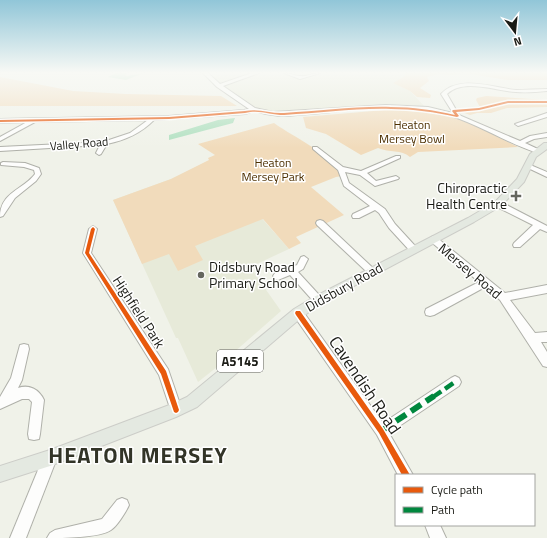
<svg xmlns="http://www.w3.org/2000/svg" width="547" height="538" font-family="'Titillium Web',sans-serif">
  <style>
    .built { fill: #e7ead9 }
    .green { fill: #f1dbbb }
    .water { fill: #b0e0c0 }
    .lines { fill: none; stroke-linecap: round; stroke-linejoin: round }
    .minor-casing { stroke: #afb0a9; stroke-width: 2 }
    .major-casing { stroke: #cccdc8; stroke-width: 2 }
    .minor { fill: #fdfdfc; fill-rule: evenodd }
    .major { fill: #e4e9e1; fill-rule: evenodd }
    .quiet-far1 { stroke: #00873e; stroke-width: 4.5; stroke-dasharray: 10 4.5; stroke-linecap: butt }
    .quiet { stroke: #00873e; stroke-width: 6; stroke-dasharray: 12 6; stroke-linecap: butt }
    .cycleway-casing { stroke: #fff; stroke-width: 3 }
    .cycleway { fill: #e8590c; fill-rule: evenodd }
    .poi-dot { fill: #65665f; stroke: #fff; stroke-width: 1.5 }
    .labels { text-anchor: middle; stroke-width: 3; stroke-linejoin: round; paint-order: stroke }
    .far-park-label { font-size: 12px; fill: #4c2f00; stroke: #fff }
    .far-street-label { font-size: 12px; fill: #1a1b15; stroke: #fff }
    .shield { fill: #fff; stroke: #5f5f5b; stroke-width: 1 }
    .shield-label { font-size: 13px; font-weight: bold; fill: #1a1b15 }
    .poi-label { font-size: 14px; fill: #1a1b15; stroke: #fff; text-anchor: end }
    .street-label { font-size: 14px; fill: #1a1b15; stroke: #fff }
    .near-street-label { font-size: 17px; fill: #1a1b15; stroke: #fff }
    .near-district-label { font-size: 22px; font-weight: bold; letter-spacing: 1px; fill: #323427; stroke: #fff }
  </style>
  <rect width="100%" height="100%" fill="#f0f2e9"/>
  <g class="built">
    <path d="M224,73H406L405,76L394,83L410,91L425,107L407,105L271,114L257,109L212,77Z"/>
    <path d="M210,160L289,249L250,267L281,311L217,367L198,382L178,338H176L113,200L171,179Z"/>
  </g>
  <g class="green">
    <path d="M405,73H547V80H507L465,73L452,75L438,74L427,77L429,81L420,88L431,95L430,98L417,97L410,91L393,83L405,76Z"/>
    <path d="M0,77L73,91L126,94L221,96L237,106H0Z"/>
    <path d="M486,96L547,100V101L502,102L480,107L476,100L477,98Z"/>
    <path d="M506,103H547V107L507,108L491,113H477L470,115L459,111L481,109Z"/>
    <path d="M385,110C396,110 408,109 419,110C454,112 487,132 518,147L418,152L410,157C401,149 390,153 378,148L361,155L326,134L306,128L303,117Z"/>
    <path d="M274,123C296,139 328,151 342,176L336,177L311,187L344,215L296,237L301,243L289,249L263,219L195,246L203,260L178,271L169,254L142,264L113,200L171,179L209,160L208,158L215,155L198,144Z"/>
  </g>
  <g class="water">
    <path d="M116,73H128L125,75L127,76L144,73L126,80L108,77Z"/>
    <path d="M235,118L233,123L169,140V135L218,120Z"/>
  </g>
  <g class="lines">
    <g class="minor-casing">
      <g id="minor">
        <path d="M203,73H208L220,84L252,73H259L223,86L255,108L273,112L386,105L428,107L453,113L441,94C460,74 493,88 516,90C526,90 537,89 547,89V91C537,92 526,93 516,92C495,91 464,78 447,94L459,115L520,141L530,136L547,133V137L534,139L525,143L540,150V152L538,153C505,143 475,121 440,113C388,101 333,114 280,116L266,114L254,111L245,114L154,120C141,133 126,140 107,144L101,154L99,155L96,153L100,145L0,151V147L83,143L109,140L130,133L148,120L35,122L0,141V137L27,122L0,123V119L169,116L244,110L249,109L217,87Z"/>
        <path d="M284,73C290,73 295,76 300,76C307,77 313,73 320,73L300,79Z"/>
        <path d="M547,113V117L518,126L515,124Z"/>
        <path d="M313,147H317L343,167L361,171L396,156H400V158L367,173L376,181L396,176L399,178L398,179L375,186L360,175L345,172L349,183L385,209L395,224L417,248L418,250L417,252H411L389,228L379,213L375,210L359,218H353L352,216L353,214L370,206L344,186L338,170L313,149Z"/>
        <path d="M3,162L25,163L39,168L41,174L36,181L15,198L3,216L0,217C0,192 23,190 35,174L34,170L24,167L1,165V163Z"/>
        <path d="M528,164L547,172V177L526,167L525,166Z"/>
        <path d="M495,202H501L547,226V232L540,229L520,247H514L513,245L514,243L533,225L495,206Z"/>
        <path d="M320,220L323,221L374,269L376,271L374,273H368L317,225L316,223L317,221Z"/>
        <path d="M93,226L97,229L91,253L168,369L182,410L180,414L176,416L172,414L159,375L83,253L89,229Z"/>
        <path d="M433,236L436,237L505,293L547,285V293L510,300L535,333L547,332V342H541L547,352V367L543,366L500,300L485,287L434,315L430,316L426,315L425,312L426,309L479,282L430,241L429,239Z"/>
        <path d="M304,256L308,259L303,269L298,272L321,297L323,300L321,303L318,304L315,303L290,275L278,280L275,279L273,276L275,273L297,265L301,257Z"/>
        <path d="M298,309L302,310L383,423L451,378L455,376L459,378L461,382L459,386L389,433L413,475H398L377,435L294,316L293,313L294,310Z"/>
        <path d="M24,344L28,345L29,349L22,380L18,388C29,384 39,389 44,400L40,434L39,439L34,440L29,439L28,434L32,402L29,399H22L0,409V397L11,378L20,345Z"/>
        <path d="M50,451L55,453L57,458L26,538H10L45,453Z"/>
        <path d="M122,498L127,500L129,505C126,512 117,526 111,530C99,538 63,538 47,538L50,533L55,530L102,519L117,500Z"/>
        <path d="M425,525H440L446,538H430Z"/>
      </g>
    </g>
    <g class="major-casing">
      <path id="major" d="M544,143H547V149L536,157L524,182L501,206L474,222L322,303L302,317L197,407L176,417L50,466L0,482V466L50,450L172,404L187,397L294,309L314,297L468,218L495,202L517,179L530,154Z"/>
    </g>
    <use href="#minor" class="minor"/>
    <use href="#major" class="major"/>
    <path class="quiet-far1" d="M433,397L455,382"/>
    <path class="quiet" d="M381,431L434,396"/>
    <g class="cycleway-casing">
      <g id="cycleway">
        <path d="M508,101H547V103H508L479,110L456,112L459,116L457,117C435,112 413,109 391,109C355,108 320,113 284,115C270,115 259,109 245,113L169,119L0,122V120L169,117L245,111C259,108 271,114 284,113C320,111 355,106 391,107C413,107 434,110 455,115L452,111L453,110L479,108Z"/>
        <path d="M93,227L95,229L89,253L166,371L179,410L178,412L176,413L174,412L161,374L85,253L91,229Z"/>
        <path d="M296,311H300L383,429L410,475H402L379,433L296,315L295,313Z"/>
      </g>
    </g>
    <use href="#cycleway" class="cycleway"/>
  </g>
  <linearGradient id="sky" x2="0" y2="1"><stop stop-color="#91c6d8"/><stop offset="0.49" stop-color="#f8f9f5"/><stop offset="1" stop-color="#f8f9f5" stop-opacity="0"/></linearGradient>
  <rect width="547" height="148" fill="url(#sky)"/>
  <g class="poi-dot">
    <path d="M514 190h4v4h4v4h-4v4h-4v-4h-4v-4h4z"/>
    <circle cx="201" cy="275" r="4"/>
  </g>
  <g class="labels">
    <g class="far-park-label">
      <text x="412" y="129">Heaton<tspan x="412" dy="14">Mersey Bowl</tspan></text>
      <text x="273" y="167">Heaton<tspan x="273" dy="14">Mersey Park</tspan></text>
    </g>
    <g class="far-street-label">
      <text transform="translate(79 144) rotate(-5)" y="4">Valley Road</text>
    </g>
    <rect class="shield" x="217" y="350" width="46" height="22" rx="3"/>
    <g class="shield-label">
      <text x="240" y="366">A5145</text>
    </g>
    <g class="poi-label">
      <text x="507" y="193">Chiropractic<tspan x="507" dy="16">Health Centre</tspan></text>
      <text x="209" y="272" text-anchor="start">Didsbury Road<tspan x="209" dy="16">Primary School</tspan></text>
    </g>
    <g class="street-label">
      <text transform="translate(470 271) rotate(40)" y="5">Mersey Road</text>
      <text transform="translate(344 287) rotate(-29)" y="5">Didsbury Road</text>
      <text transform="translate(139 312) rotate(57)" y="5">Highfield Park</text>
    </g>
    <g class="near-street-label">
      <text transform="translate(365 385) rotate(56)" y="6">Cavendish Road</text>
    </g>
    <g class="near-district-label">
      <text x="138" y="463">HEATON MERSEY</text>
    </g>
  </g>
  <rect x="395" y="474" width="140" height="52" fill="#ffffff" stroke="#a3a4a1"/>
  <rect x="403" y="487" width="20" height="6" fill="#e8590c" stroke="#a3a4a1"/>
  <text x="431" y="494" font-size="12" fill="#1a1b15">Cycle path</text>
  <rect x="403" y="507" width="20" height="6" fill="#00873e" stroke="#a3a4a1"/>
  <text x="431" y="514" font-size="12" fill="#1a1b15">Path</text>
  <g transform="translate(515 32) rotate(164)" stroke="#ffffff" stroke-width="3" paint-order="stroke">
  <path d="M0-3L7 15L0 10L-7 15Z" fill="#1a1b15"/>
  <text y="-6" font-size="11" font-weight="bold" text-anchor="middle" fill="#1a1b15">N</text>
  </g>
</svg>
